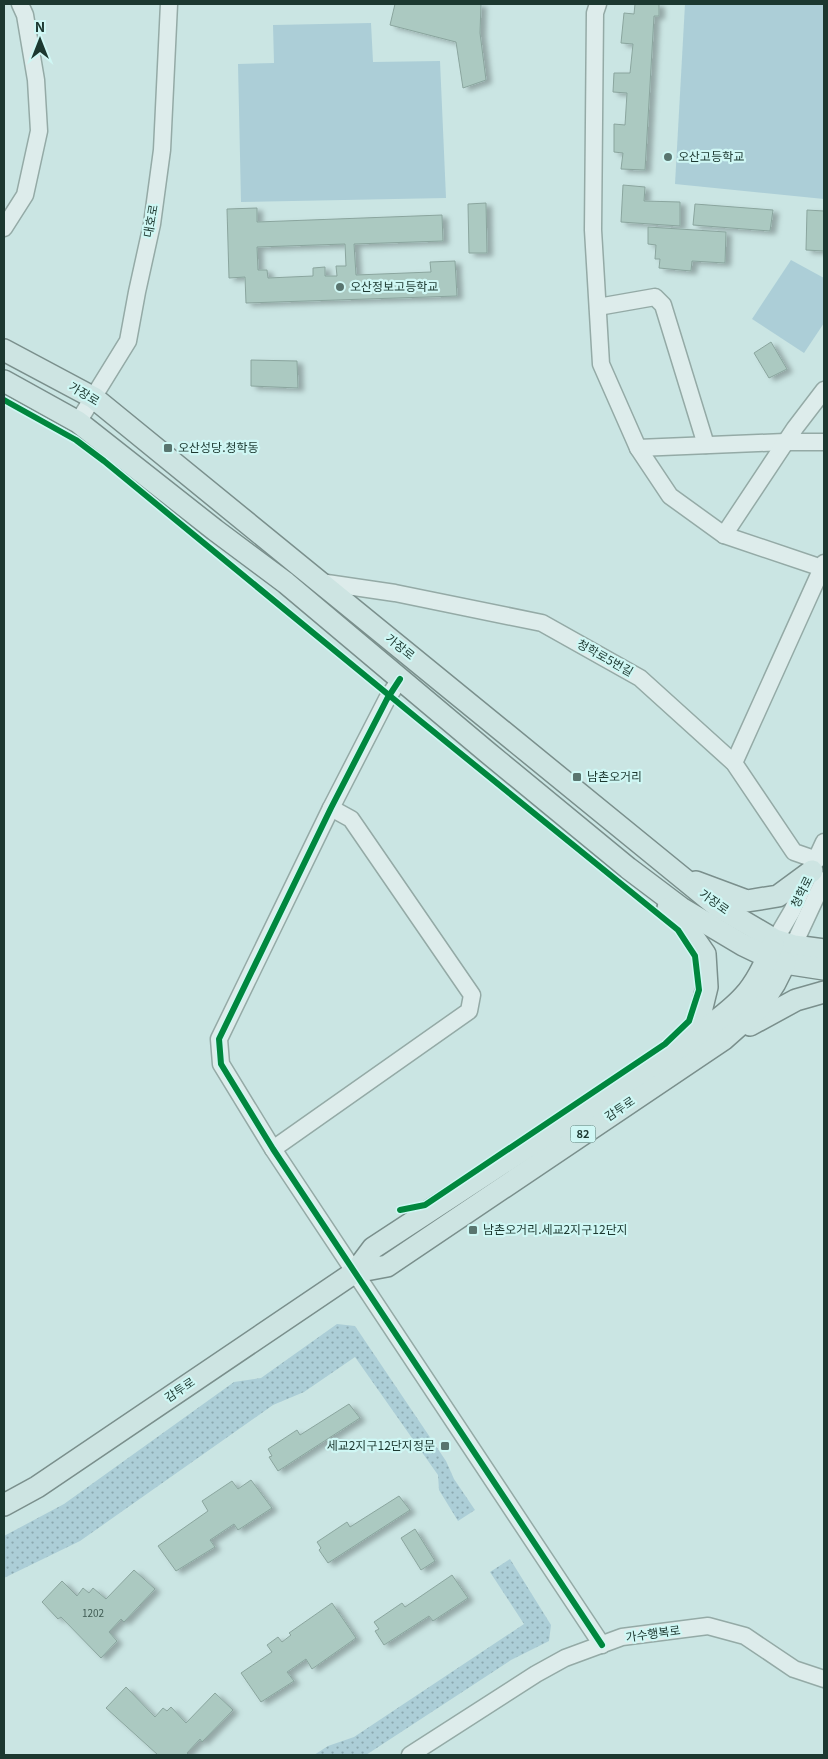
<svg xmlns="http://www.w3.org/2000/svg" width="828" height="1759" font-family="Georgia,'Noto Sans KR',serif">
  <style>
    .grass { fill: url(#grass-dots) }
    .pitch { fill: #acced7 }
    .building { fill: #abc9c1; stroke: #8aa59e; fill-rule: evenodd; filter: url(#shadow) }
    .lines { fill: none; stroke-linecap: round; stroke-linejoin: round }
    .minor-casing { stroke: #94aaa6; stroke-width: 19 }
    .major-casing { stroke: #7a8f8c; stroke-width: 24 }
    .minor { stroke: #ddeceb; stroke-width: 16 }
    .major { stroke: #cde4e2; stroke-width: 21 }
    .cycleway-casing { stroke: #cff7f4; stroke-width: 9 }
    .cycleway { stroke: #00873e; stroke-width: 6 }
    .poi-dot { fill: #59756f; stroke: #cff7f4; stroke-width: 2 }
    .labels { text-anchor: middle; stroke-width: 4.5; stroke-linejoin: round; paint-order: stroke }
    .number-label { font-size: 10px; fill: #405c54 }
    .shield { fill: #cff7f4; stroke: #52716b; stroke-width: 1 }
    .shield-label { font-size: 11px; font-weight: bold; fill: #1c3830 }
    .poi-label { font-size: 12px; fill: #1c3830; stroke: #cff7f4; text-anchor: start }
    .street-label { font-size: 12px; fill: #1c3830; stroke: #cff7f4 }
  </style>
  <defs>
    <pattern id="grass-dots" width="8" height="8" patternUnits="userSpaceOnUse" patternTransform="scale(1.25)"><rect width="8" height="8" fill="#acced7"/><path d="M2 2h.1M6 6h.1" fill="none" stroke="#8ba8af" stroke-width="1.8" stroke-linecap="round"/></pattern>
    <filter id="shadow"><feDropShadow dx="5.5" dy="3" stdDeviation="2.5" flood-color="#0004"/></filter>
  </defs>
  <rect width="100%" height="100%" fill="#cae5e3"/>
  <g class="grass">
    <path d="M337,1324L355,1326L446,1461L454,1479L475,1510L458,1521L439,1490L438,1475L355,1357L304,1392L273,1405L80,1541L4,1578V1536L64,1504L234,1382L261,1378Z"/>
    <path d="M510,1559L551,1625L549,1641L511,1660L366,1755H314L328,1746L354,1737L524,1624L490,1572Z"/>
  </g>
  <g class="pitch">
    <path d="M685,4H824V199L675,184Z"/>
    <path d="M371,23L373,62L440,61L446,198L241,202L238,64L274,63L273,25Z"/>
    <path d="M791,260L824,278V323L804,353L752,319Z"/>
  </g>
  <g class="building">
    <path d="M395,4H481L480,33L486,80L463,88L456,42L390,25Z"/>
    <path d="M635,4H659V16H654L645,170L621,169L623,153L614,152V124L625,125L627,93L613,92L614,73H630L633,44L621,43L624,13L634,14Z"/>
    <path d="M623,185L645,187L644,201L680,202V226L621,222Z"/>
    <path d="M486,203L487,253H469L468,204Z"/>
    <path d="M695,204L773,210L770,231L693,225Z"/>
    <path d="M257,208V222L442,215L443,241L354,244L356,275L431,272L430,262L455,261L457,296L246,303L245,277L229,278L227,209ZM345,244L346,266H336L337,276H325V267L313,268V276L268,278L267,270H258L257,247Z"/>
    <path d="M807,210L824,211V251L806,250Z"/>
    <path d="M648,227L726,232L725,263L692,261L691,271L659,268L660,259H655L656,245L648,244Z"/>
    <path d="M771,342L787,369L769,378L754,353Z"/>
    <path d="M251,360L297,361L298,388L251,386Z"/>
    <path d="M349,1404L360,1418L278,1471L269,1457L272,1456L268,1449L297,1430L300,1435Z"/>
    <path d="M251,1480L272,1508L238,1530L234,1524L210,1540L215,1547L176,1571L158,1546L208,1511L202,1501L232,1481L238,1489Z"/>
    <path d="M399,1496L410,1510L328,1563L319,1550L321,1548L317,1542L347,1522L350,1527Z"/>
    <path d="M415,1529L435,1561L421,1570L401,1538Z"/>
    <path d="M134,1570L155,1589L124,1622L121,1619L109,1632L117,1641L101,1658L61,1617L58,1619L42,1602L62,1581L77,1596L83,1588L89,1593L93,1588L106,1599Z"/>
    <path d="M452,1575L468,1598L433,1621L429,1616L384,1645L375,1631L379,1629L374,1622L402,1603L405,1607Z"/>
    <path d="M332,1603L356,1638L312,1669L306,1659L287,1672L294,1681L261,1702L241,1673L272,1652L267,1645L278,1637L282,1642L291,1635L289,1633Z"/>
    <path d="M126,1687L155,1717L163,1708L167,1711L171,1707L186,1723L215,1693L233,1710L202,1742L200,1739L187,1753L189,1755H158L106,1708Z"/>
  </g>
  <g class="lines">
    <g class="minor-casing">
      <g id="minor">
        <path d="M598,4L595,13L593,230L601,364L638,448L670,496L724,535L822,568L824,563"/>
        <path d="M4,228L25,195L39,131L36,80L25,15L20,4"/>
        <path d="M598,307L655,297L663,305L706,445"/>
        <path d="M78,422L128,341L137,292L152,224L162,150L169,4"/>
        <path d="M638,448L785,442H824"/>
        <path d="M724,535L795,428L824,390"/>
        <path d="M320,582L395,593L542,623L640,678L734,763L794,852L817,860"/>
        <path d="M400,679L387,699L331,808L219,1039L221,1064L273,1149L602,1645"/>
        <path d="M734,763L822,568L824,569"/>
        <path d="M775,940L792,911L824,842"/>
        <path d="M789,955L824,880"/>
        <path d="M273,1149L469,1011L472,995L351,819L331,808"/>
        <path d="M410,1755L536,1674L565,1658L622,1637L708,1626L745,1636L794,1669L824,1679"/>
      </g>
    </g>
    <g class="major-casing">
      <g id="major">
        <path d="M4,350L94,398L717,906L775,940L794,946L824,950"/>
        <path d="M4,381L78,422L215,530L286,583L487,752L628,868L681,908L743,945L768,957L785,963L824,969"/>
        <path d="M696,882L747,901L778,896L812,871"/>
        <path d="M668,908L683,922L705,954L707,987L699,1020L689,1038"/>
        <path d="M750,1025L796,1000L824,992"/>
        <path d="M355,1272L387,1266L724,1039L759,1008L775,983L785,963"/>
        <path d="M4,1505L37,1487L355,1272L373,1248L686,1043C706,1028 728,1014 744,996C757,982 766,962 773,944"/>
      </g>
    </g>
    <use href="#minor" class="minor"/>
    <use href="#major" class="major"/>
    <g class="cycleway-casing">
      <g id="cycleway">
        <path d="M4,400L76,440L104,461L418,719L678,930L695,956L699,990L689,1021L665,1044L425,1205L400,1210"/>
        <path d="M400,679L387,699L331,808L219,1039L221,1064L273,1149L602,1645"/>
      </g>
    </g>
    <use href="#cycleway" class="cycleway"/>
  </g>
  <g class="poi-dot">
    <circle cx="668" cy="157" r="5"/>
    <circle cx="340" cy="287" r="5"/>
    <rect x="163" y="443" width="10" height="10" rx="2.5"/>
    <rect x="572" y="772" width="10" height="10" rx="2.5"/>
    <rect x="468" y="1225" width="10" height="10" rx="2.5"/>
    <rect x="440" y="1441" width="10" height="10" rx="2.5"/>
  </g>
  <g class="labels">
    <g class="number-label">
      <text x="93" y="1617">1202</text>
    </g>
    <rect class="shield" x="570.5" y="1125.5" width="25" height="17" rx="4"/>
    <g class="shield-label">
      <text x="583" y="1138">82</text>
    </g>
    <g class="poi-label">
      <text x="678" y="161">오산고등학교</text>
      <text x="350" y="291">오산정보고등학교</text>
      <text x="178" y="452">오산성당.청학동</text>
      <text x="587" y="781">남촌오거리</text>
      <text x="483" y="1234">남촌오거리.세교2지구12단지</text>
      <text x="435" y="1450" text-anchor="end">세교2지구12단지정문</text>
    </g>
    <g class="street-label">
      <text transform="translate(151 221) rotate(-80)" y="4">대호로</text>
      <text transform="translate(84 394) rotate(31)" y="4">가장로</text>
      <text transform="translate(400 647) rotate(39)" y="4">가장로</text>
      <text transform="translate(605 658) rotate(29)" y="4">청학로5번길</text>
      <text transform="translate(802 892) rotate(-64)" y="4">청학로</text>
      <text transform="translate(714 902) rotate(35)" y="4">가장로</text>
      <text transform="translate(620 1109) rotate(-34)" y="4">감투로</text>
      <text transform="translate(180 1390) rotate(-34)" y="4">감투로</text>
      <text transform="translate(653 1634) rotate(-8)" y="4">가수행복로</text>
    </g>
  </g>
  <rect width="828" height="1759" fill="none" stroke="#1c3830" stroke-width="10"/>
  <g transform="translate(40 40)" stroke="#cff7f4" stroke-width="4" paint-order="stroke">
  <path d="M0-4L9 19L0 12L-9 19Z" fill="#1c3830"/>
  <text y="-8" font-size="14" font-weight="bold" text-anchor="middle" fill="#1c3830">N</text>
  </g>
</svg>
